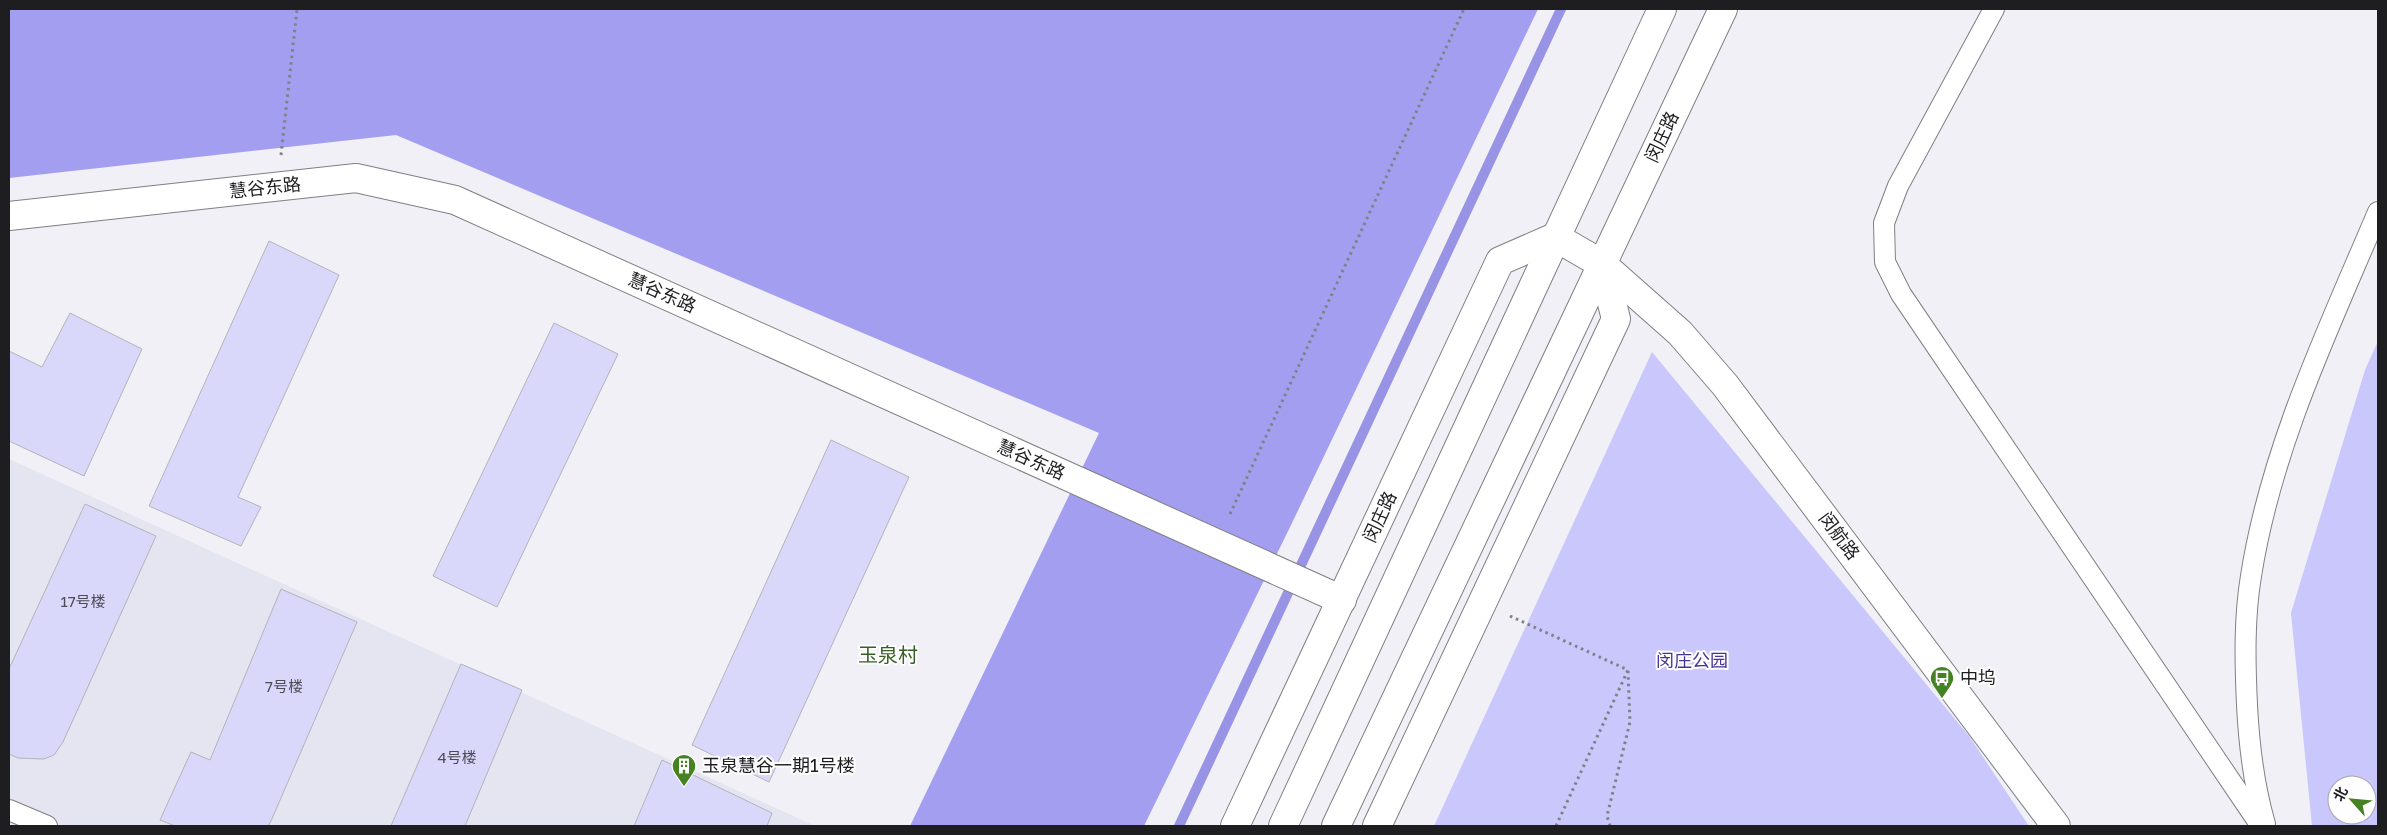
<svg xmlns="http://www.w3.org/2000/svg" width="2387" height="835" font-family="'Golos Text','Noto Sans SC',sans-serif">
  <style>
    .built { fill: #e5e5f2 }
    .green { fill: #c9c7fb; fill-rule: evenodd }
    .forest { fill: #a49ef1 }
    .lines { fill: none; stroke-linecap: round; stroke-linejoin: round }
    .stream { stroke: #9993e5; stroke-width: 10 }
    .building { fill: #d9d8fb; stroke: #b3b3b9 }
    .service-casing { stroke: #7f7f84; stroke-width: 22 }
    .minor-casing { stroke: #7f7f84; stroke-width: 30 }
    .tertiary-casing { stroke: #7f7f84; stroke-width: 30 }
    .secondary-casing { stroke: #7f7f84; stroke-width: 30 }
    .path { stroke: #818185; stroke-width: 3; stroke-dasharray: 2.5 4; stroke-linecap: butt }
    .service { stroke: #fff; stroke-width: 20 }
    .minor { stroke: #fff; stroke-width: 28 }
    .tertiary { stroke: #fff; stroke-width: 28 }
    .secondary { stroke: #fff; stroke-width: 28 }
    .labels { text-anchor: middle; stroke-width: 4; stroke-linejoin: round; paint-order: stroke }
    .number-label { font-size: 15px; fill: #4d4c57 }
    .street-label { font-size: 18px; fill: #1e1e20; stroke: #fefeff }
    .park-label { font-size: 18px; fill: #473594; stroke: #fefeff }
    .poi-label { font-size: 18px; fill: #1e1e20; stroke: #fefeff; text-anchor: start }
    .quarter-label { font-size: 20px; fill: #386024; stroke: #fefeff }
  </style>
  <rect width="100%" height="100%" fill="#f0f0f6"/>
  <path class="built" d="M9,459L815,826H9Z"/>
  <g class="green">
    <path d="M2378,341V826H2312L2291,613L2365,370ZM2337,785H2367V815H2337Z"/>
    <path d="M1652,352L1969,736L2029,826H1434Z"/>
  </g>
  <path class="forest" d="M9,9H1538L1292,523L1144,826H910L1099,433L396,135L9,178Z"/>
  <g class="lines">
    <path class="stream" d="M1179,826L1561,9"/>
  </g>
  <g class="building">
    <path d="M269,241L339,275L238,497L261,507L241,546L149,506Z"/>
    <path d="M70,313L142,349L84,476L9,441V351L42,367Z"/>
    <path d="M554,323L618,354L497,607L433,576Z"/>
    <path d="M831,440L909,477L769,782L692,745Z"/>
    <path d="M85,504L156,536L63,742L54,755L44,759L18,758L9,754V669Z"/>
    <path d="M281,589L357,622L271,821L268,826H175L160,820L191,752L210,760Z"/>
    <path d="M461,664L522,690L465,826H391Z"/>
    <path d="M662,760L772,813L767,826H634Z"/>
  </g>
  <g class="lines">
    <g class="service-casing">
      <g id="service">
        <path d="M1994,9L1898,186L1884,223L1885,262L1901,294L2261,826"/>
        <path d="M9,810L47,826"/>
        <path d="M2265,824C2254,786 2249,745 2247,705C2245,662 2244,618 2251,576C2271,448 2328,330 2378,212"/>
      </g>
    </g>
    <g class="minor-casing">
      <g id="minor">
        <path d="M9,216L356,178L455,200L1342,600"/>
        <path d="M1555,237L1602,264L1680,333L1725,385L2056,826"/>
      </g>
    </g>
    <g class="tertiary-casing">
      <g id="tertiary">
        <path d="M1235,826L1500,261L1555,237"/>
        <path d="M1377,826L1616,319L1602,264"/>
      </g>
    </g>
    <g class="secondary-casing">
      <g id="secondary">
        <path d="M1283,826L1662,9"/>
        <path d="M1336,826L1723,9"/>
      </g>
    </g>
    <g class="path">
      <path d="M281,155L297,9"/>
      <path d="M1230,514L1464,9"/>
      <path d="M1510,616L1628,670"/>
      <path d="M1556,826L1628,670"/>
      <path d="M1610,826L1607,816L1630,722L1628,671"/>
    </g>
    <use href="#service" class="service"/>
    <use href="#minor" class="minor"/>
    <use href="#tertiary" class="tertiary"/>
    <use href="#secondary" class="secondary"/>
  </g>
  <defs>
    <g id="bus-pin" transform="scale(1.25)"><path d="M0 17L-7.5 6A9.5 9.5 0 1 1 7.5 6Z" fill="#458221" stroke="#fefeff"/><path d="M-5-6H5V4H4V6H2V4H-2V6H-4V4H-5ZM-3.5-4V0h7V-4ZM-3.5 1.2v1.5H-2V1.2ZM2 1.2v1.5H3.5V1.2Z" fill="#fff"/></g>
    <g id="building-pin" transform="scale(1.25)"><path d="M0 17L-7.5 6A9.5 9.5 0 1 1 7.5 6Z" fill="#458221" stroke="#fefeff"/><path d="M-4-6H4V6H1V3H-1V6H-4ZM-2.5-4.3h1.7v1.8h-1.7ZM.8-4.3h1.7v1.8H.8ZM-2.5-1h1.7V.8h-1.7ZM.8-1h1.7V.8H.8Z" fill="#fff"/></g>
  </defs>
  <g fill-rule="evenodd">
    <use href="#bus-pin" x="1942" y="678"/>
    <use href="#building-pin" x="684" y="766"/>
  </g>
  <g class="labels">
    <g class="number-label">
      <text x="83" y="607">17号楼</text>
      <text x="284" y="692">7号楼</text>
      <text x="457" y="763">4号楼</text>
    </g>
    <g class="street-label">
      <text transform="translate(1662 137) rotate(-65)" y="6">闵庄路</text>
      <text transform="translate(265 188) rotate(-6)" y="6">慧谷东路</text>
      <text transform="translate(662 293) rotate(24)" y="6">慧谷东路</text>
      <text transform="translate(1031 460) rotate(24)" y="6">慧谷东路</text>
      <text transform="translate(1380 517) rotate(-65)" y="6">闵庄路</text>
      <text transform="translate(1839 536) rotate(53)" y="6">闵航路</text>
    </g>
    <g class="park-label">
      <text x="1692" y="667">闵庄公园</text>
    </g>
    <g class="poi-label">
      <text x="1960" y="684">中坞</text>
      <text x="702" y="772">玉泉慧谷一期1号楼</text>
    </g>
    <g class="quarter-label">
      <text x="888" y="662">玉泉村</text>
    </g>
  </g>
  <rect width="2387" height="835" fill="none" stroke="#1e1e20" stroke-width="20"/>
  <g transform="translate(2352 800) rotate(297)"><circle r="24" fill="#fefeff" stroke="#a4a4a6"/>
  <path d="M0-4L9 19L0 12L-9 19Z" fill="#458221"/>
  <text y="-8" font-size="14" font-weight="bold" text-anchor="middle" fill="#1e1e20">北</text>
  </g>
</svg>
